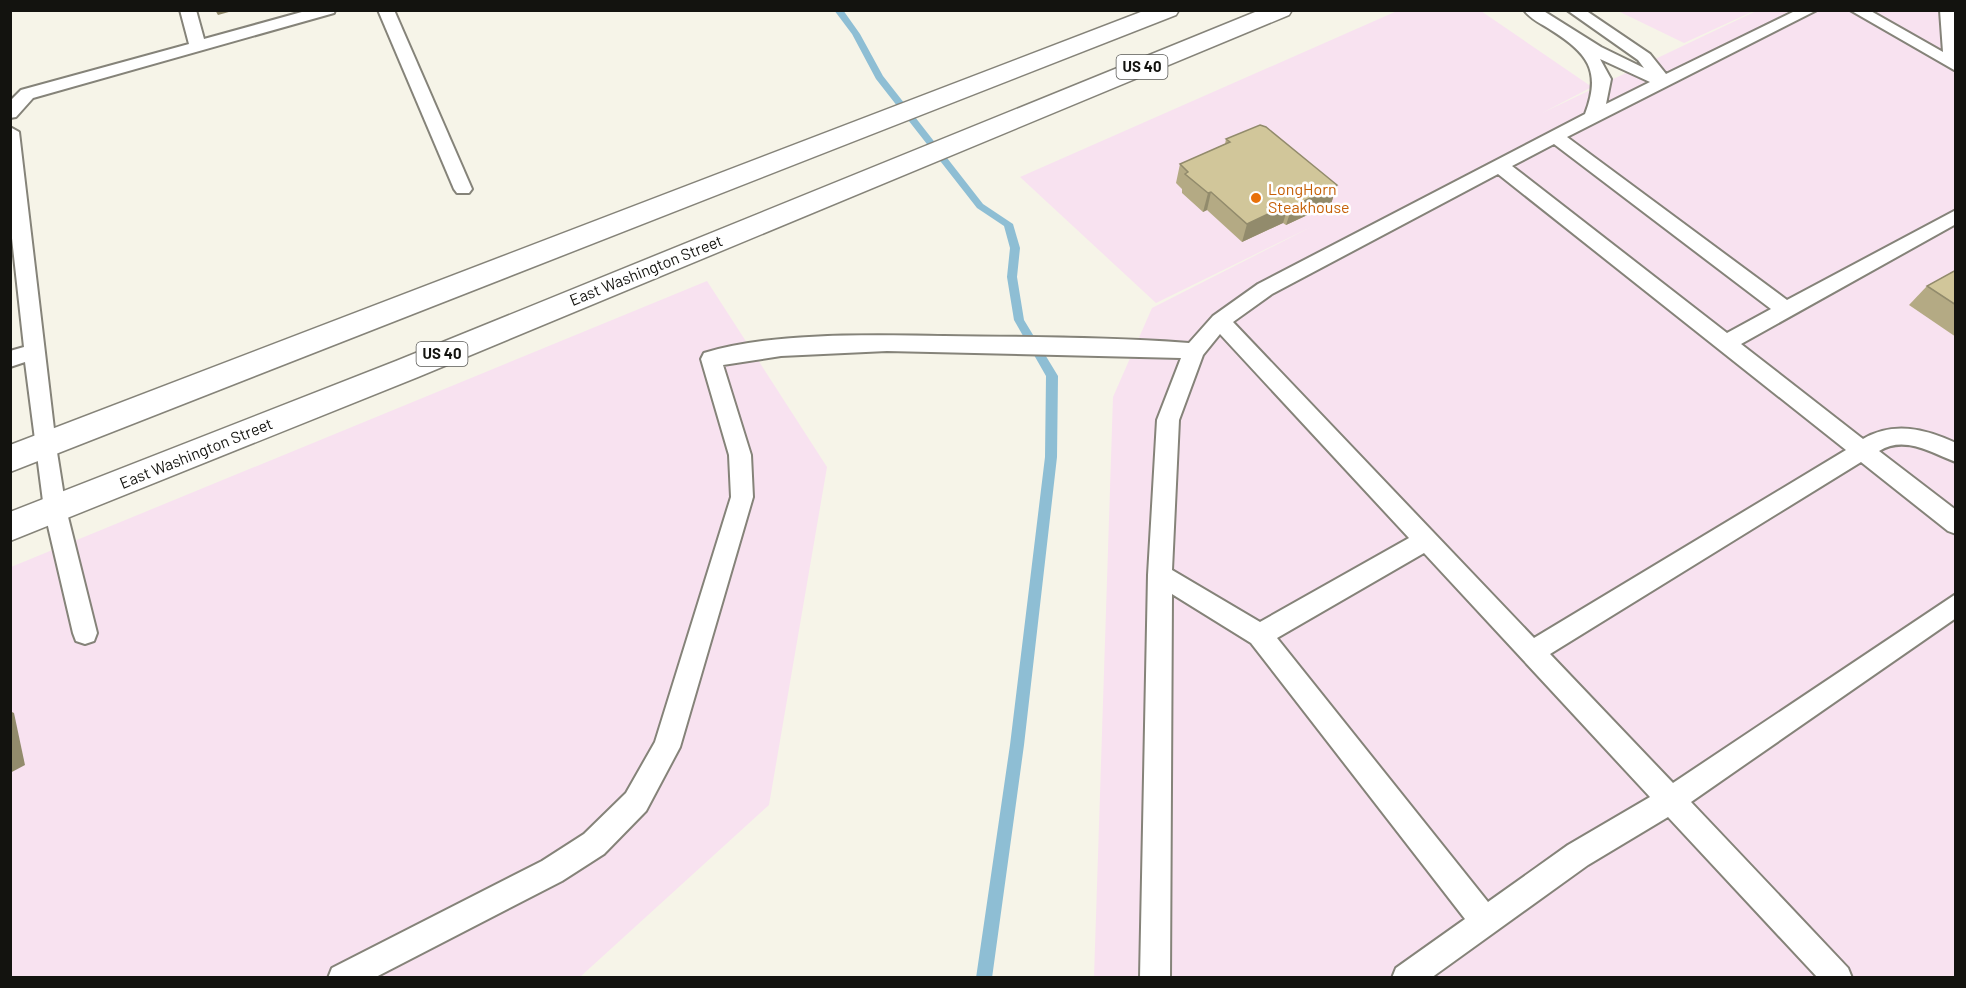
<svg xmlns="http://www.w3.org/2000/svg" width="1966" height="988" font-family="Barlow,sans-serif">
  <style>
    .commercial { fill: #f8e2f0 }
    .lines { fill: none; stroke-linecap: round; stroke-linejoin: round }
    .stream { fill: #8ebed4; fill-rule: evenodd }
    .service-casing { stroke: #858379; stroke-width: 4 }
    .primary-casing { stroke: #858379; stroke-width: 3 }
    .service { fill: #fff; fill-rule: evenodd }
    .primary { fill: #fff; fill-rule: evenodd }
    .wall { fill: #b4aa84 }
    .shaded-wall { fill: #928b6c }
    .building { fill: #d1c69a; stroke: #928b6c; stroke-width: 1.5 }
    .food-dot { fill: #e8710a; stroke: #fff; stroke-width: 2 }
    .labels { text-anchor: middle; stroke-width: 5; stroke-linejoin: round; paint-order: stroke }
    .shield { fill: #fff; stroke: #5a5a57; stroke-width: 1.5 }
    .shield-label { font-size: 15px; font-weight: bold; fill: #13130f }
    .food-label { font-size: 16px; fill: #c56008; stroke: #fff; text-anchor: start }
    .street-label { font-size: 16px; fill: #13130f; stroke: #fff }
  </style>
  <rect width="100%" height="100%" fill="#f6f4e8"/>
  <g class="commercial">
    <path d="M1397,11H1481L1592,87L1542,113L1756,11H1955V977H1094L1113,397L1152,308L1311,227L1156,303L1020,177Z"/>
    <path d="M1618,11V10L1754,11L1684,43Z"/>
    <path d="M707,281L827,467L769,805L580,977L11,978V567Z"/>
  </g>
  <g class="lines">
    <path class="stream" d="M834,10H843L860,34L883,76L983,204L1013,224L1020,248L1017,277L1024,320L1058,376L1057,457L1024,745L992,978H976L1010,745L1045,457L1046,376L1014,320L1007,277L1010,248L1004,226L977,208L876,79L852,34Z"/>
    <g class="service-casing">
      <g id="service">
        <path d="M180,10H196L204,39L309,10H335L334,13L33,98L16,117L10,118V101L21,90L189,44Z"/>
        <path d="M378,10H394L472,189L469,193H457L454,189Z"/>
        <path d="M1524,10H1542L1601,47L1644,68L1638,60L1567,10H1585L1650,54L1666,74L1797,10H1817L1567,137L1787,300L1956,210V224L1741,344L1863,439C1894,421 1925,429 1956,443V462C1931,453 1905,435 1879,451L1956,510V534L1948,531L1861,462L1550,654L1673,783L1956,594V618L1691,802L1848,968L1852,978H1818L1668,817L1588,865L1431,978H1392L1396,968L1465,919L1251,643L1172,594L1170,978H1140L1148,575L1157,420L1181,358L887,351L781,356L723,365L751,455L753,497L680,747L646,811L604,854L562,881L374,978H328L332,968L542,861L584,834L626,793L655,742L731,497L729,455L701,359L704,353C773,332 870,335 944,336C1025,337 1108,337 1189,343L1213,316L1258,284L1585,114C1602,70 1587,53 1551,30C1542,24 1530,19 1524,10ZM1600,59L1650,82L1606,104L1611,79ZM1554,144L1771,309L1727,333L1512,166ZM1498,174L1846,450L1534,638L1233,322L1272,294ZM1220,334L1409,538L1260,622L1172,570L1179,420L1203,355ZM1424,553L1650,797L1568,845L1488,902L1277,638Z"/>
        <path d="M1850,10H1869L1943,52L1940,10H1956V71Z"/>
        <path d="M10,127L19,132L56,446L66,509L97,633L94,641L85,644L76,641L73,633L44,509L25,362L10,367V351L24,347L10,220Z"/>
      </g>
    </g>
    <g class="primary-casing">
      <g id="primary">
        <path d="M1146,10H1179L1176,15L10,472V445Z"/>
        <path d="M1260,10H1292L1289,15L418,377L10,541V512L396,361Z"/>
      </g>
    </g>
    <use href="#service" class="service"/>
    <use href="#primary" class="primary"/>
  </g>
  <g class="wall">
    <path d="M1226,139L1337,185L1331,204L1286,225L1283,223L1242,242L1207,210L1203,212L1182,193V189L1176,183L1180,164L1225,144Z"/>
    <path d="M1956,270V337L1909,305L1927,286Z"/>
  </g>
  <g class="shaded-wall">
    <path d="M215,10H236L218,15Z"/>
    <path d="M1337,185L1331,204L1286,225L1292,207Z"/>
    <path d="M1211,192L1207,210L1203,212L1208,193Z"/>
    <path d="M1289,204L1283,223L1242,242L1247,224Z"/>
    <path d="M10,711L14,713L25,765L10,773Z"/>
  </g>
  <g class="building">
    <path d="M1260,125L1266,127L1337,185L1292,207L1289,204L1247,224L1211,192L1208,193L1185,174L1188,172L1180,164L1230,142L1226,139Z"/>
    <path d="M1956,270V305L1927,286Z"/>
  </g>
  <circle class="food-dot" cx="1256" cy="198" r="6"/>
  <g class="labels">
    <g class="shield">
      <rect x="1116.5" y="55" width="51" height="24" rx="4.5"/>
      <rect x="416.5" y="342" width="51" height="24" rx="4.5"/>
    </g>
    <g class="shield-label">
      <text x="1142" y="72">US 40</text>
      <text x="442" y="359">US 40</text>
    </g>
    <g class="food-label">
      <text x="1268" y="195">LongHorn<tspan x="1268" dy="18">Steakhouse</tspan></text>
    </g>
    <g class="street-label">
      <text transform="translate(646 270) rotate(-22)" y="6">East Washington Street</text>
      <text transform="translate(196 453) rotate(-22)" y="6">East Washington Street</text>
    </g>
  </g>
  <rect width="1966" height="988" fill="none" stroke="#13130f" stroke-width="24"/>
</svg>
